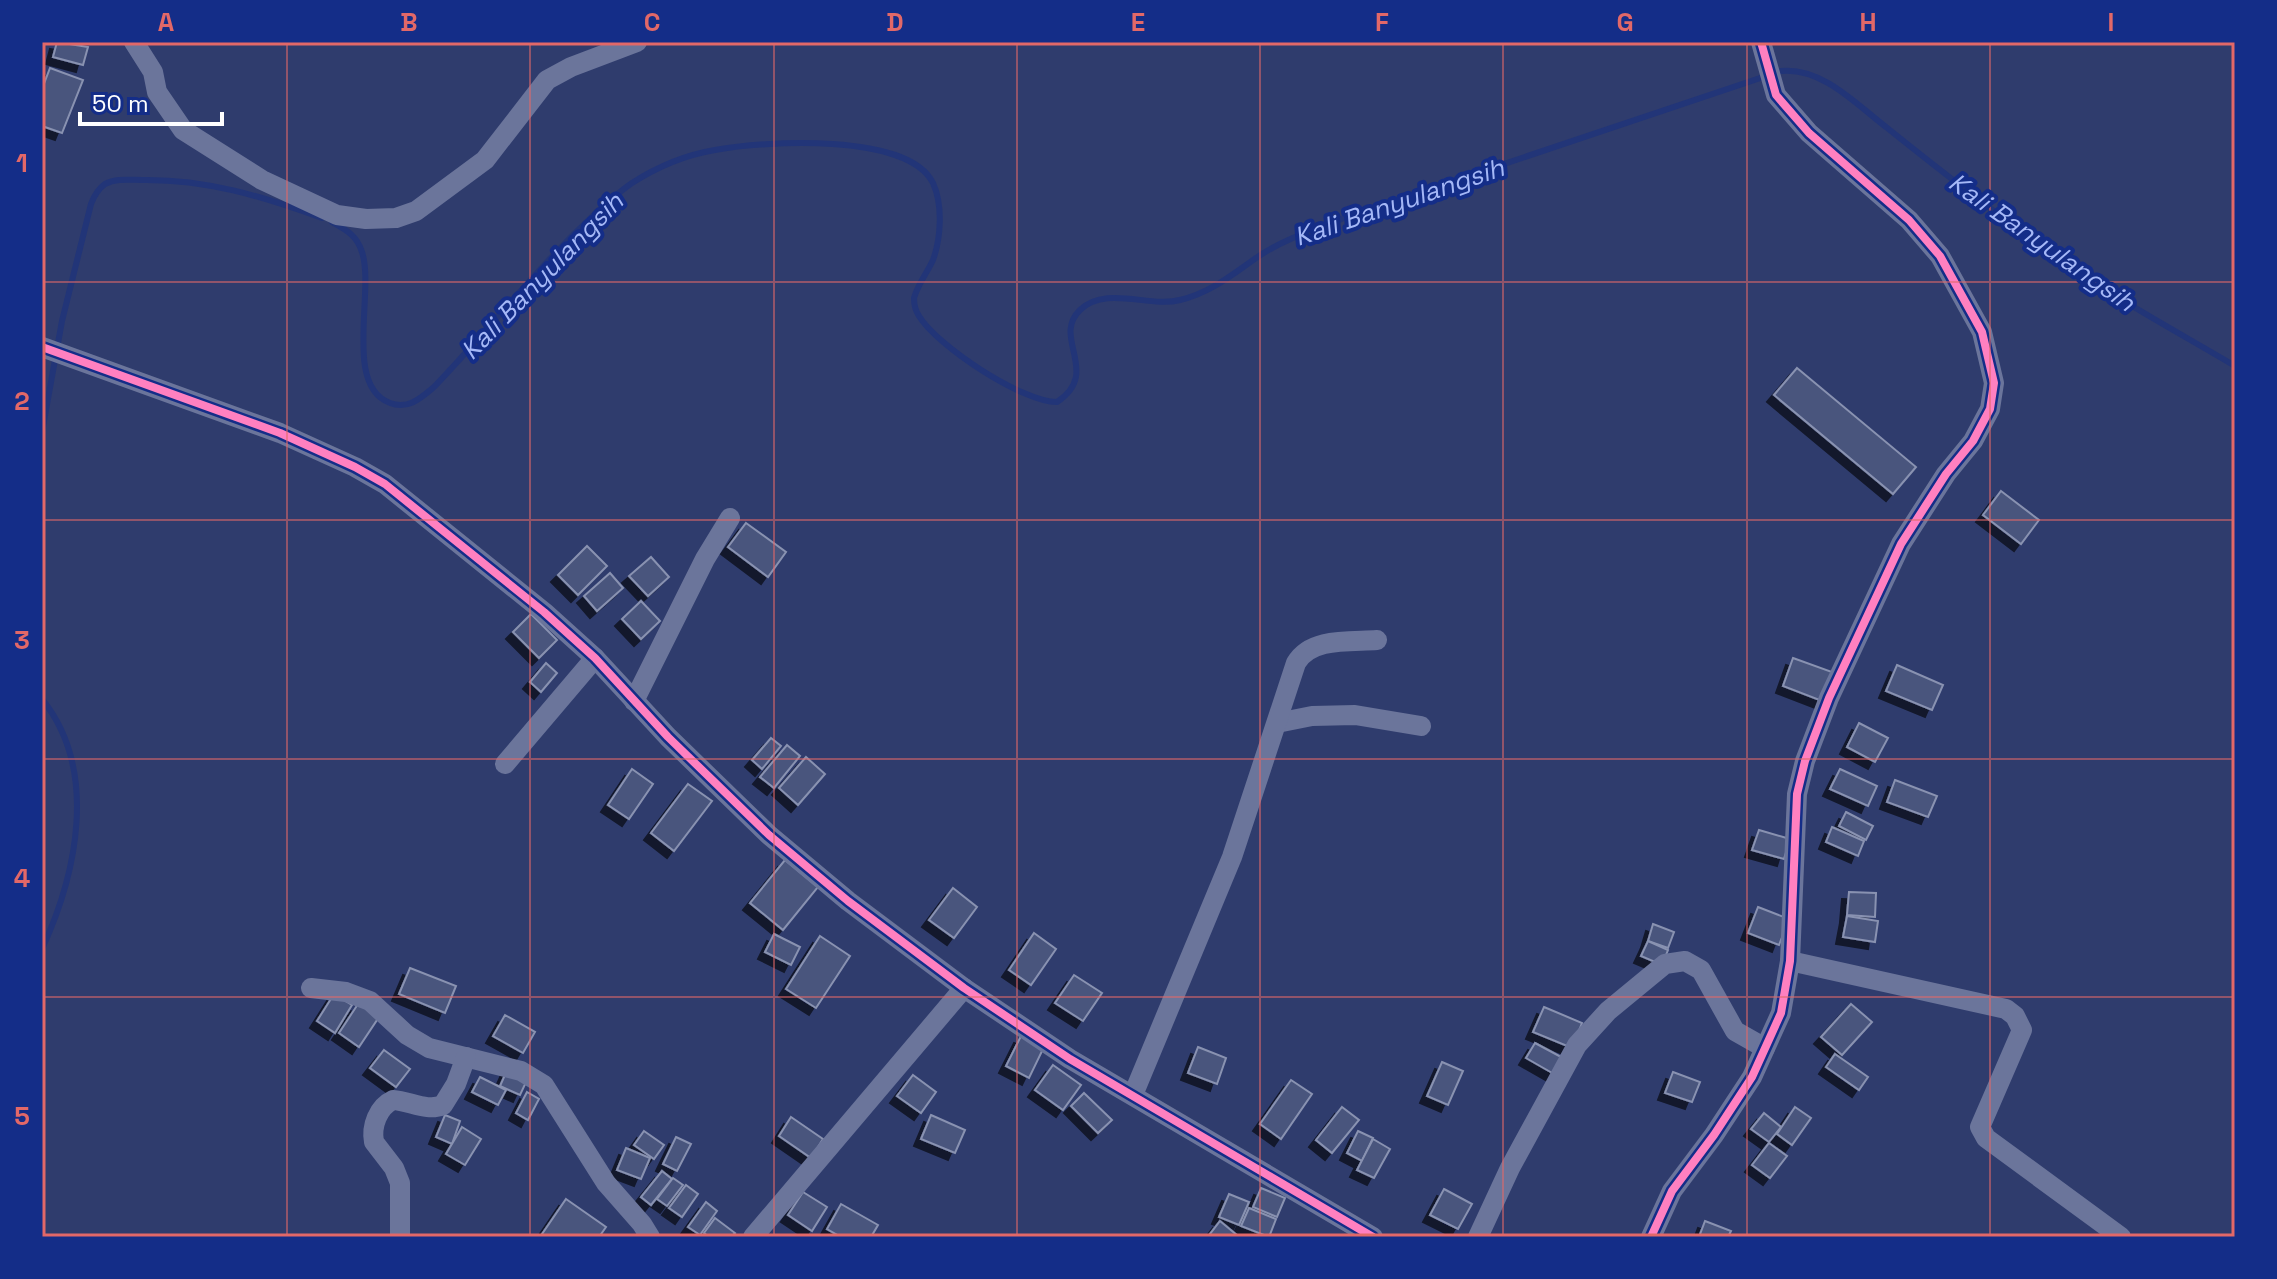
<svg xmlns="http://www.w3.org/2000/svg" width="2277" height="1279" font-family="'Space Grotesk',sans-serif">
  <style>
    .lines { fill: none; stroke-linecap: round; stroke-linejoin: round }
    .stream { stroke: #223578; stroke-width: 6 }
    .building { fill: #49557d; stroke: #8992b1; stroke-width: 2; filter: url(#shadow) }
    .minor { stroke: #6b759b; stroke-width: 20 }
    .cycleway-casing { stroke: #142d88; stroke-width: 13 }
    .cycleway { stroke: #ff80c0; stroke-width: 8 }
    .grid { fill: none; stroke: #e26868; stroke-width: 2; stroke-opacity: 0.55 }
    .labels { text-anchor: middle; stroke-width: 8; stroke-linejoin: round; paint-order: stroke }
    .water-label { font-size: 26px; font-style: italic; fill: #a5b8f7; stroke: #142d88 }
    .neatline { fill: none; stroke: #e26868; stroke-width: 3 }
    .grid-label { font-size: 26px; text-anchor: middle; font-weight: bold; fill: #e26868 }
  </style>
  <defs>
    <filter id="shadow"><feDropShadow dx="-7" dy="7" stdDeviation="0" flood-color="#0009"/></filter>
  </defs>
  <rect width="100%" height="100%" fill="#2f3c6d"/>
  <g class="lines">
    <g class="stream">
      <path d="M332,222C347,230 357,236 362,252C375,291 343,386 390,403C408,410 421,398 434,387C481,338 524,284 573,235C592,217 610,198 632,183C657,167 685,155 715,150C763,141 908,132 933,183C943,205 941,238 933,260C927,273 918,284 914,298C914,304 915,310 919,316C937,346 1022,402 1057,402C1102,372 1051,338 1080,310C1106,285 1149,308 1180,300C1211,293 1234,273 1259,256C1286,238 1319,228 1349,216L1781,71C1822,67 1856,104 1886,127C1962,188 2041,249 2124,301C2160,323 2198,344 2235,366"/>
      <path d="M42,432L62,321L91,204C94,196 98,189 105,184C116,178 130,180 142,180C205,179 262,196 322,218"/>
      <path d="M42,699C99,770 77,873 42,949"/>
    </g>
  </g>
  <g class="building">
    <path d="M57,42L88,47L83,65L53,57Z"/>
    <path d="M50,68L83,80L62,133L42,126V89Z"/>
    <path d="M1797,368L1916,467L1893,494L1774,395Z"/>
    <path d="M2001,491L2039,520L2021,544L1983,515Z"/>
    <path d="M746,523L786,552L768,577L728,547Z"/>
    <path d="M587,546L607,566L578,595L558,575Z"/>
    <path d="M651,557L669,577L648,596L629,576Z"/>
    <path d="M610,573L623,588L597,611L584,596Z"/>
    <path d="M641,601L660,621L641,639L622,619Z"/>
    <path d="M531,614L557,640L539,658L513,632Z"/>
    <path d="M1793,658L1832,672L1822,701L1783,686Z"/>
    <path d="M546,663L557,673L541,692L530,682Z"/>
    <path d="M1897,665L1943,685L1932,710L1886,691Z"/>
    <path d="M1859,723L1888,738L1875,762L1847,747Z"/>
    <path d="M771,738L781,746L762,769L752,760Z"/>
    <path d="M787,745L800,756L774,788L760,777Z"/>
    <path d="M806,757L825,774L798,805L779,788Z"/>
    <path d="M632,769L653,784L629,819L608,805Z"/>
    <path d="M1840,769L1877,786L1868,806L1830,789Z"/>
    <path d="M1895,780L1937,796L1928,817L1887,802Z"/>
    <path d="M688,784L712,801L674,851L651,833Z"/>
    <path d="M1846,812L1873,826L1866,840L1839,826Z"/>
    <path d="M1832,827L1864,841L1858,856L1826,842Z"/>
    <path d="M1759,830L1790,839L1784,859L1752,850Z"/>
    <path d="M785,860L818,887L783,930L750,903Z"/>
    <path d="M953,888L977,907L954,938L929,920Z"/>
    <path d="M1849,892L1876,893L1875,917L1847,915Z"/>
    <path d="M1758,907L1789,919L1779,945L1748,933Z"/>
    <path d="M1847,916L1878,921L1875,942L1843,937Z"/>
    <path d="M1653,924L1674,932L1668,948L1648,941Z"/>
    <path d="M1034,933L1056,949L1031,985L1009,970Z"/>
    <path d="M774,934L800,947L791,965L765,952Z"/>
    <path d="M820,936L850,956L816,1008L786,989Z"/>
    <path d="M1648,941L1668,950L1662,965L1641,956Z"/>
    <path d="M410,968L456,986L445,1013L399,994Z"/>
    <path d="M1074,975L1102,993L1083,1021L1055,1003Z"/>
    <path d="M334,994L352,1005L335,1033L317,1021Z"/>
    <path d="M358,1004L379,1017L359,1047L339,1033Z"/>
    <path d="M1851,1004L1872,1022L1842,1055L1821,1037Z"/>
    <path d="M1544,1007L1582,1023L1572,1048L1533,1032Z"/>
    <path d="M505,1015L535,1032L523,1053L493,1036Z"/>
    <path d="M1021,1036L1044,1047L1029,1078L1006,1066Z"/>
    <path d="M1535,1043L1563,1058L1554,1074L1526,1058Z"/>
    <path d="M1198,1047L1226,1058L1217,1084L1188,1073Z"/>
    <path d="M384,1050L410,1069L396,1087L370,1068Z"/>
    <path d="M1835,1054L1868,1077L1859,1090L1826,1067Z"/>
    <path d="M1442,1062L1463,1071L1448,1105L1427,1096Z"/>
    <path d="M1053,1065L1081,1085L1063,1110L1035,1090Z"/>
    <path d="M508,1068L528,1078L520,1095L500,1086Z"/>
    <path d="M1673,1072L1700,1082L1692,1102L1665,1093Z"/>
    <path d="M913,1075L936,1092L921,1113L897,1096Z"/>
    <path d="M480,1077L506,1090L498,1105L472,1092Z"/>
    <path d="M1291,1080L1312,1094L1281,1139L1260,1124Z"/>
    <path d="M527,1092L539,1099L528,1120L516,1113Z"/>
    <path d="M1084,1093L1112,1120L1098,1133L1071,1106Z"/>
    <path d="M1342,1107L1359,1120L1332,1153L1316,1140Z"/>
    <path d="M1795,1107L1811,1118L1792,1145L1777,1134Z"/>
    <path d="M1764,1113L1781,1127L1769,1142L1751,1129Z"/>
    <path d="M445,1115L460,1121L452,1144L436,1137Z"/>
    <path d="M931,1115L965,1130L955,1153L921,1139Z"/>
    <path d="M791,1117L823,1139L811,1158L779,1136Z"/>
    <path d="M462,1127L481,1139L465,1165L446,1154Z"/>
    <path d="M644,1131L664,1145L654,1159L634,1145Z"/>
    <path d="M1358,1131L1373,1138L1362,1161L1347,1153Z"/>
    <path d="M676,1137L691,1144L677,1171L663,1164Z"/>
    <path d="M1373,1139L1390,1149L1374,1178L1357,1170Z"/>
    <path d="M1769,1143L1787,1156L1770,1178L1752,1165Z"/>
    <path d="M626,1148L650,1158L641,1179L617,1170Z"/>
    <path d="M662,1171L672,1179L651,1205L641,1197Z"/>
    <path d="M673,1178L683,1185L667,1206L657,1199Z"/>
    <path d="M686,1185L698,1194L682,1217L669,1208Z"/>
    <path d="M1261,1188L1285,1198L1277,1217L1253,1207Z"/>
    <path d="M1444,1189L1472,1204L1458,1229L1430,1215Z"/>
    <path d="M803,1192L827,1207L812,1231L788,1215Z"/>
    <path d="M1229,1194L1249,1202L1239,1225L1219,1217Z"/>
    <path d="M566,1199L606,1227L599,1237H540Z"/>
    <path d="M706,1202L717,1211L700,1235L688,1227Z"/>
    <path d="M841,1204L878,1225L871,1237H841L827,1229Z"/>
    <path d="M1249,1208L1276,1219L1269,1237L1241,1226Z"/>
    <path d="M715,1218L735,1233L731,1237H709L704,1233Z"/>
    <path d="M1220,1221L1238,1236V1237H1213L1210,1234Z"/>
    <path d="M1705,1221L1731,1231L1728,1237H1699Z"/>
  </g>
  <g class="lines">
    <g class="minor">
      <path d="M134,42L153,72L157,92L183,130L262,180L337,215L366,219L396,218L416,211L485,160L547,80L571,67L637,42"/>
      <path d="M42,347L280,433L355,467L385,484L544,612L595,658L668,737L769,835L848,901L964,988L1070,1059L1373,1237"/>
      <path d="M634,701L705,559L730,518"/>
      <path d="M1277,723L1312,716L1355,715L1421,726"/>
      <path d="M505,764L595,658"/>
      <path d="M1790,961L2006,1009L2015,1016L2022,1030L1980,1127L1986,1138L2121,1237"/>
      <path d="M311,988L346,992L370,1001L407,1035L429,1048L521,1071L544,1085L606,1183L642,1224L650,1237"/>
      <path d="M1133,1095L1232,857L1296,663C1311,637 1351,642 1377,640"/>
      <path d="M400,1237V1183L394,1168L374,1142C371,1126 378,1107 393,1100C410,1101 427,1112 443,1105L456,1084L466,1057"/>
      <path d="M753,1237L964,988"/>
      <path d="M1478,1237L1510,1168L1577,1045L1608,1011L1665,964L1685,961L1701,970L1735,1031L1765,1048"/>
      <path d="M1651,1237L1672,1191L1714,1135L1752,1077L1781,1013L1790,961L1797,794L1805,761L1829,698L1901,544L1946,474L1973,441L1990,409L1994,383L1982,332L1940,256L1909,220L1809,133L1776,95L1761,42"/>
    </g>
    <g class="cycleway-casing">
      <g id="cycleway">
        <path d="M42,347L280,433L355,467L385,484L544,612L595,658L668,737L769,835L848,901L964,988L1070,1059L1373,1237"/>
        <path d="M1651,1237L1672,1191L1714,1135L1752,1077L1781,1013L1790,961L1797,794L1805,761L1829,698L1901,544L1946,474L1973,441L1990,409L1994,383L1982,332L1940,256L1909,220L1809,133L1776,95L1761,42"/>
      </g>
    </g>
    <use href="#cycleway" class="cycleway"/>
  </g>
  <path class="grid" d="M287,42V1237M530,42V1237M774,42V1237M1017,42V1237M1260,42V1237M1503,42V1237M1747,42V1237M1990,42V1237M42,282H2235M42,520H2235M42,759H2235M42,997H2235"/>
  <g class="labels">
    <g class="water-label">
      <text transform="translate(1399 202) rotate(-19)" y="9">Kali Banyulangsih</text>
      <text transform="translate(2042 242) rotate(35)" y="9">Kali Banyulangsih</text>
      <text transform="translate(542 276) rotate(-46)" y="9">Kali Banyulangsih</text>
    </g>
  </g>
  <rect width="2277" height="1279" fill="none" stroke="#142d88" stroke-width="88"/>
  <path d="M80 112v12h142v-12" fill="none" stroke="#ffffff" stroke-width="4"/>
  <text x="92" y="112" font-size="24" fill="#ffffff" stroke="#142d88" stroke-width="6" paint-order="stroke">50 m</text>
  <rect x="44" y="44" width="2189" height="1191" class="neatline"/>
  <g class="grid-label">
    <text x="166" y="31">A</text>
    <text x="409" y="31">B</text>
    <text x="652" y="31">C</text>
    <text x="895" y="31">D</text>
    <text x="1138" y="31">E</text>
    <text x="1382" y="31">F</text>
    <text x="1625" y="31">G</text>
    <text x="1868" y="31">H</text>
    <text x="2111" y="31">I</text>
    <text x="22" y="172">1</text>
    <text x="22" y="410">2</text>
    <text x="22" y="649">3</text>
    <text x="22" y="887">4</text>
    <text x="22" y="1125">5</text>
  </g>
</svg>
